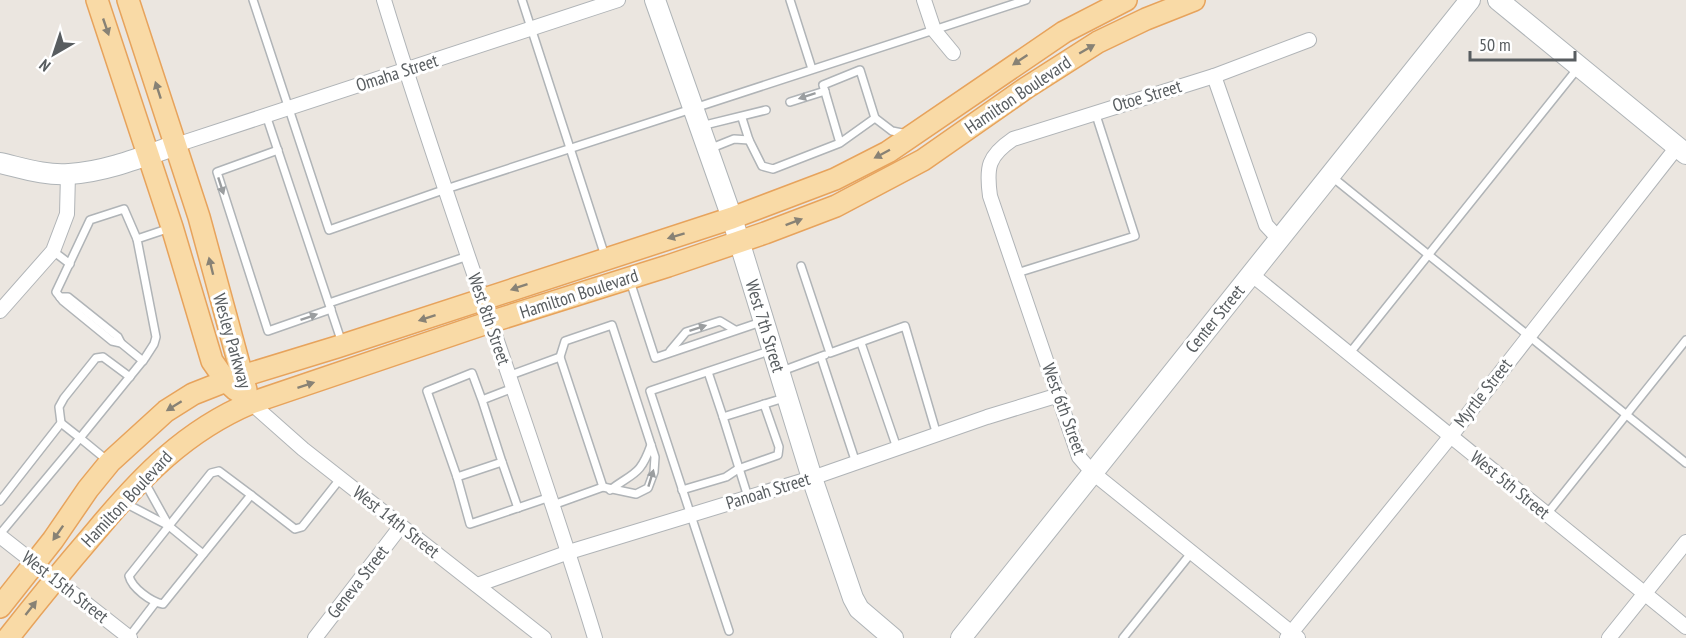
<svg xmlns="http://www.w3.org/2000/svg" width="1686" height="638" font-family="'PT Sans Narrow',sans-serif">
  <style>
    .lines { fill: none; stroke-linecap: round; stroke-linejoin: round }
    .service-casing { stroke: #b0b4b7; stroke-width: 10 }
    .minor-casing { stroke: #b0b4b7; stroke-width: 16 }
    .secondary-casing { stroke: #afb4b7; stroke-width: 22 }
    .primary-casing { stroke: #e7a35c; stroke-width: 24 }
    .service { stroke: #fff; stroke-width: 7 }
    .minor { stroke: #fff; stroke-width: 14 }
    .secondary { stroke: #fff; stroke-width: 20 }
    .primary { stroke: #f9daa6; stroke-width: 21 }
    .oneway { fill: #888275 }
    .oneway2 { fill: #9b9ea0 }
    .labels { text-anchor: middle; stroke-width: 6; stroke-linejoin: round; paint-order: stroke }
    .street-label { font-size: 18px; fill: #585d60; stroke: #fff }
  </style>
  <rect width="100%" height="100%" fill="#ebe6e0"/>
  <g class="lines">
    <g class="service-casing">
      <g id="service">
        <path d="M253,0L329,230L446,189L1026,0"/>
        <path d="M522,0L605,256"/>
        <path d="M790,0L812,69"/>
        <path d="M790,102L825,91"/>
        <path d="M266,115L342,343"/>
        <path d="M742,118L749,140L762,166L773,169L840,143L875,118L860,70L823,85L840,143"/>
        <path d="M875,118L892,131L907,134"/>
        <path d="M701,126L766,110"/>
        <path d="M709,149L734,139L749,140"/>
        <path d="M278,150L217,172L268,331L331,309"/>
        <path d="M1331,176L1686,463"/>
        <path d="M137,239L124,209L90,220L56,292L63,301L112,341L121,343L143,361"/>
        <path d="M53,251L70,264"/>
        <path d="M801,266L830,353L905,326L937,435"/>
        <path d="M1017,273L1135,236L1095,112"/>
        <path d="M630,281L655,358L761,322"/>
        <path d="M60,297H68L118,337L121,343"/>
        <path d="M329,303L468,256"/>
        <path d="M861,343L897,448"/>
        <path d="M670,351L686,332L720,321L735,330"/>
        <path d="M1349,354L1578,68"/>
        <path d="M821,357L856,463"/>
        <path d="M782,371L825,355"/>
        <path d="M708,372L723,417"/>
        <path d="M508,376L560,357L603,487"/>
        <path d="M482,400L502,462L457,477L427,391L472,373L482,400L513,388"/>
        <path d="M61,423L80,438L145,358L154,344L156,337L137,239L170,228"/>
        <path d="M502,462L518,508"/>
        <path d="M219,471L251,495L163,604C151,602 132,588 129,576L211,473Z"/>
        <path d="M457,477L470,524L550,497"/>
        <path d="M144,481L169,526"/>
        <path d="M610,490C634,472 640,476 651,445"/>
        <path d="M682,490L726,477L738,469L778,455L779,447L764,404"/>
        <path d="M251,495L295,529L302,527L340,479"/>
        <path d="M748,497L723,417L784,398"/>
        <path d="M0,501L61,423L59,407L64,398L96,358L103,357L130,377"/>
        <path d="M125,503L169,526L203,554"/>
        <path d="M553,505L603,487L636,494L648,488L654,472L655,457L612,325L565,341L560,357"/>
        <path d="M1547,514L1686,340"/>
        <path d="M0,534L80,438L108,461"/>
        <path d="M729,631L650,391L772,350"/>
        <path d="M129,637L155,603"/>
        <path d="M1123,638L1192,552"/>
      </g>
    </g>
    <g class="minor-casing">
      <g id="minor">
        <path d="M384,0C449,214 530,424 595,638"/>
        <path d="M924,0L934,30L953,53"/>
        <path d="M1214,76L1266,225L1278,238"/>
        <path d="M176,145L618,0"/>
        <path d="M1251,274L1686,627"/>
        <path d="M0,311L53,251L67,214L68,174"/>
        <path d="M251,403L303,449L544,638"/>
        <path d="M0,536L130,638"/>
        <path d="M477,585L569,552L812,478L987,417L1059,395"/>
        <path d="M315,638L401,526"/>
        <path d="M1287,638L1450,437L1677,147"/>
        <path d="M1298,638L1093,473L1079,457L990,196C986,167 988,156 1013,139L1214,76L1309,40"/>
        <path d="M1609,638L1686,542"/>
      </g>
    </g>
    <g class="secondary-casing">
      <g id="secondary">
        <path d="M655,0L732,218L812,478L853,598L859,609L893,638"/>
        <path d="M1498,0L1686,154"/>
        <path d="M0,163C22,168 46,176 69,174C105,172 142,157 176,145"/>
        <path d="M961,638L1470,0"/>
      </g>
    </g>
    <g class="primary-casing">
      <g id="primary">
        <path d="M97,0L172,227L212,361L226,381L236,390"/>
        <path d="M128,0L199,217L246,390"/>
        <path d="M0,607L53,540L88,489L110,462L166,411L193,394L226,381L337,347L732,218L835,179L888,152L1064,32L1126,0"/>
        <path d="M8,638C37,601 66,566 96,531C141,477 185,431 251,403L490,322L668,266L765,233L836,206L923,160L1026,88L1098,42L1146,19L1194,0"/>
      </g>
    </g>
    <use href="#service" class="service"/>
    <use href="#minor" class="minor"/>
    <use href="#secondary" class="secondary"/>
    <use href="#primary" class="primary"/>
  </g>
  <defs><path id="oneway-solid" d="M-6-.8H1V-3.2L6.5 0L1 3.2V.8H-6Z" transform="scale(1.5)"/></defs>
  <g class="oneway">
    <use href="#oneway-solid" transform="translate(106 27) rotate(71)"/>
    <use href="#oneway-solid" transform="translate(1087 49) rotate(-30)"/>
    <use href="#oneway-solid" transform="translate(1020 60) rotate(146)"/>
    <use href="#oneway-solid" transform="translate(158 90) rotate(-108)"/>
    <use href="#oneway-solid" transform="translate(882 154) rotate(152)"/>
    <use href="#oneway-solid" transform="translate(794 222) rotate(-21)"/>
    <use href="#oneway-solid" transform="translate(676 236) rotate(163)"/>
    <use href="#oneway-solid" transform="translate(211 266) rotate(-104)"/>
    <use href="#oneway-solid" transform="translate(519 287) rotate(161)"/>
    <use href="#oneway-solid" transform="translate(427 318) rotate(162)"/>
    <use href="#oneway-solid" transform="translate(306 385) rotate(-18)"/>
    <use href="#oneway-solid" transform="translate(174 406) rotate(148)"/>
    <use href="#oneway-solid" transform="translate(58 533) rotate(125)"/>
    <use href="#oneway-solid" transform="translate(31 608) rotate(-52)"/>
  </g>
  <g class="oneway2">
    <use href="#oneway-solid" transform="translate(807 96) rotate(162)"/>
    <use href="#oneway-solid" transform="translate(221 186) rotate(72)"/>
    <use href="#oneway-solid" transform="translate(309 317) rotate(-19)"/>
    <use href="#oneway-solid" transform="translate(698 328) rotate(-18)"/>
    <use href="#oneway-solid" transform="translate(651 478) rotate(-73)"/>
  </g>
  <g class="labels">
    <g class="street-label">
      <text transform="translate(397 73) rotate(-18)" y="6">Omaha Street</text>
      <text transform="translate(1018 95) rotate(-34)" y="6">Hamilton Boulevard</text>
      <text transform="translate(1147 96) rotate(-17)" y="6">Otoe Street</text>
      <text transform="translate(579 294) rotate(-18)" y="6">Hamilton Boulevard</text>
      <text transform="translate(489 319) rotate(71)" y="6">West 8th Street</text>
      <text transform="translate(1215 319) rotate(-51)" y="6">Center Street</text>
      <text transform="translate(765 326) rotate(73)" y="6">West 7th Street</text>
      <text transform="translate(232 341) rotate(74)" y="6">Wesley Parkway</text>
      <text transform="translate(1483 393) rotate(-52)" y="6">Myrtle Street</text>
      <text transform="translate(1064 409) rotate(70)" y="6">West 6th Street</text>
      <text transform="translate(1510 485) rotate(39)" y="6">West 5th Street</text>
      <text transform="translate(768 491) rotate(-17)" y="6">Panoah Street</text>
      <text transform="translate(127 499) rotate(-47)" y="6">Hamilton Boulevard</text>
      <text transform="translate(396 522) rotate(38)" y="6">West 14th Street</text>
      <text transform="translate(358 582) rotate(-52)" y="6">Geneva Street</text>
      <text transform="translate(65 587) rotate(38)" y="6">West 15th Street</text>
    </g>
  </g>
  <g transform="translate(54 54) rotate(219)" stroke="#ffffff" stroke-width="4.5" paint-order="stroke">
  <path d="M0-4.5L10 22L0 15L-10 22Z" fill="#585d60"/>
  <text y="-9" font-size="16" font-weight="bold" text-anchor="middle" fill="#585d60">N</text>
  </g>
  <path d="M1470 51v9h105v-9" fill="none" stroke="#585d60" stroke-width="3"/>
  <text x="1479" y="51" font-size="18" fill="#585d60" stroke="#ffffff" stroke-width="4.5" paint-order="stroke">50 m</text>
</svg>
